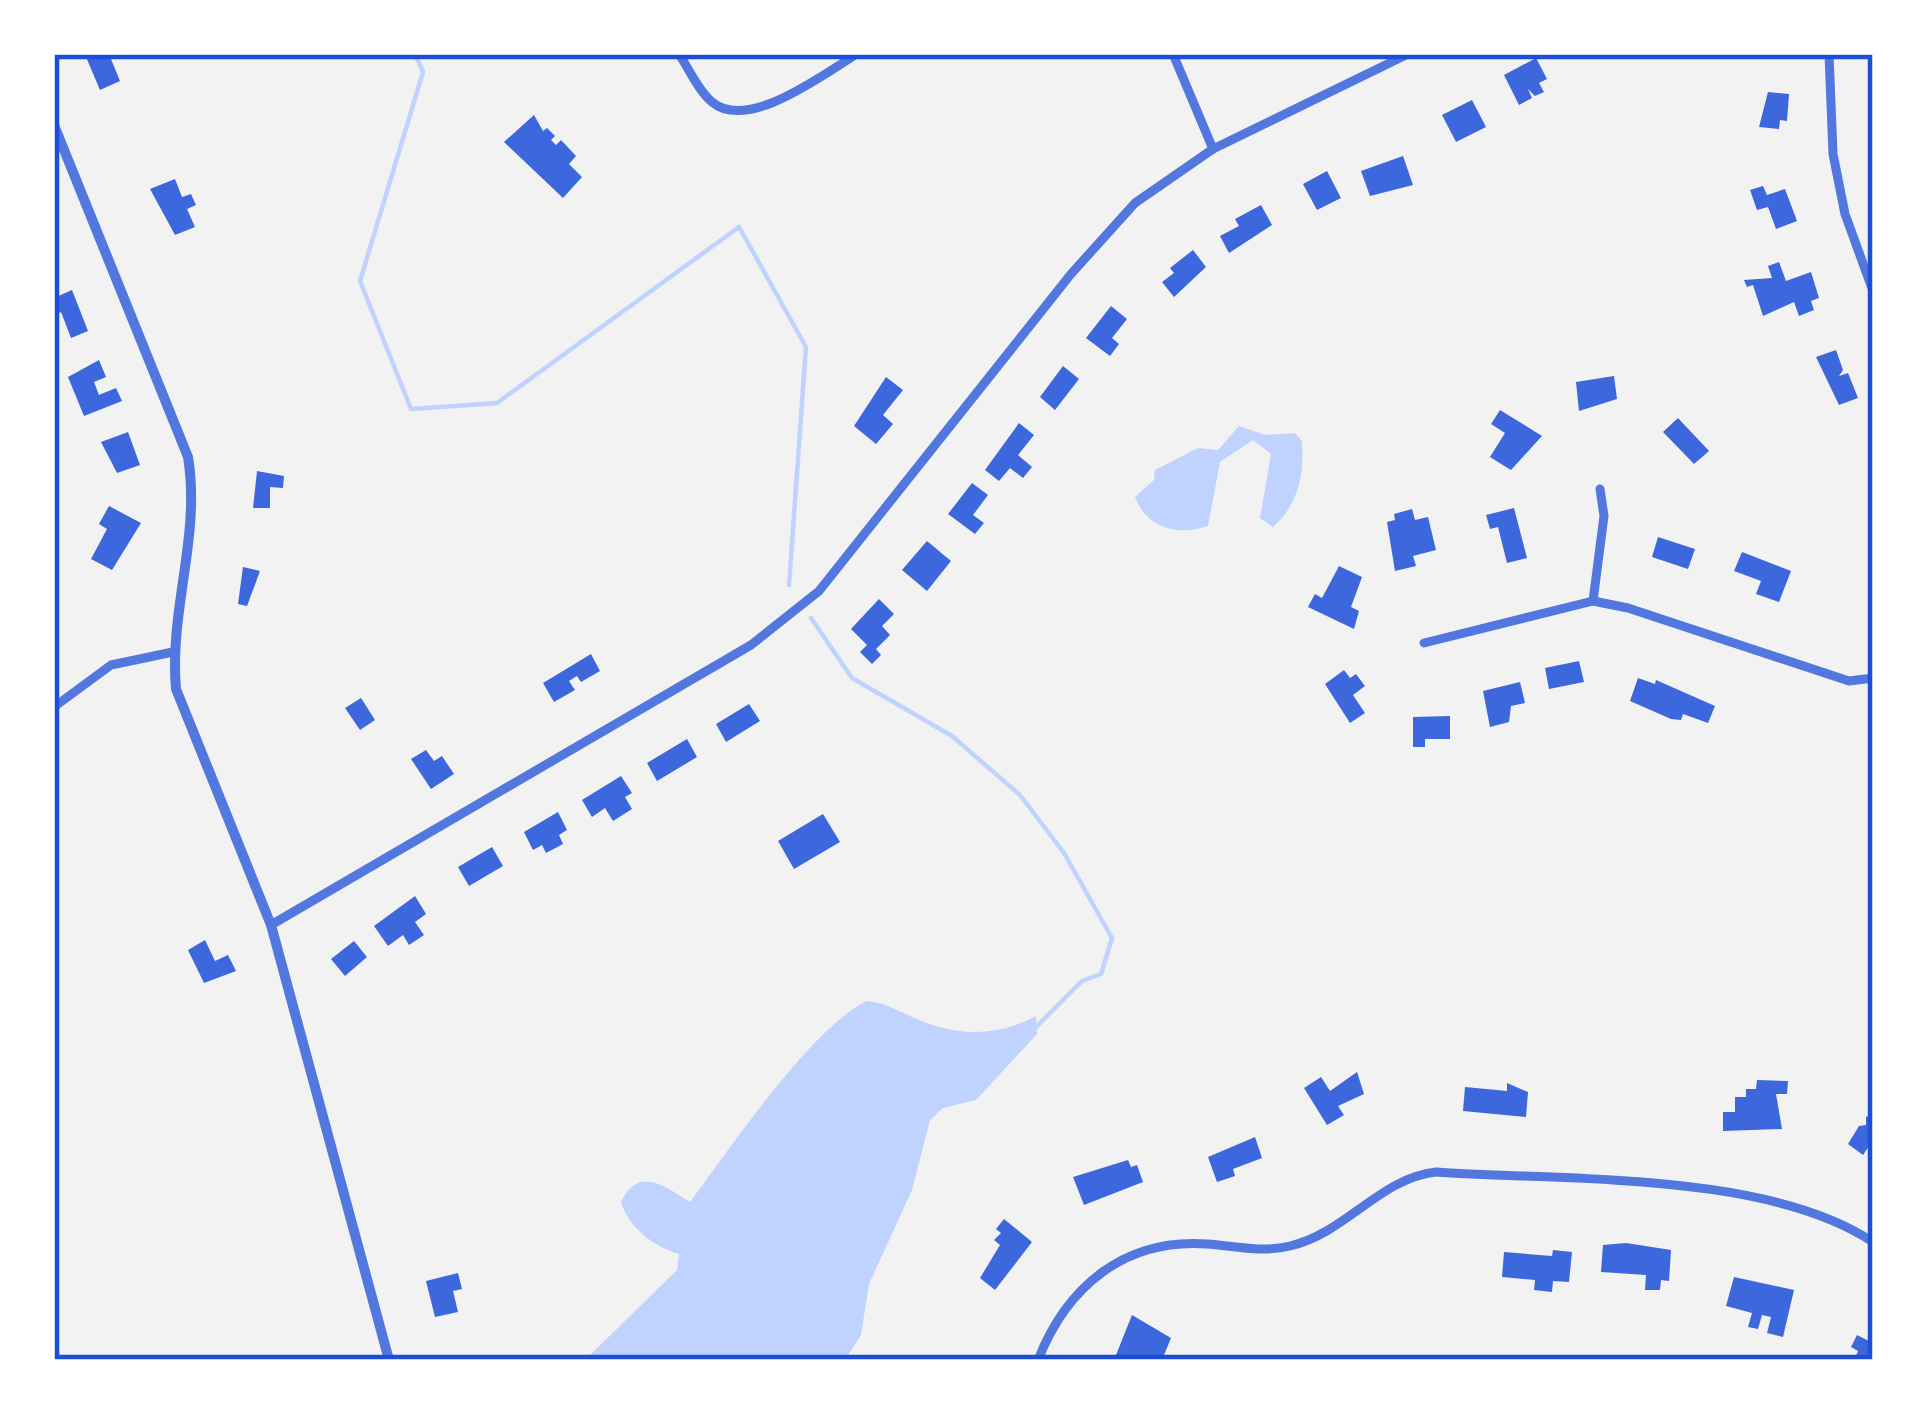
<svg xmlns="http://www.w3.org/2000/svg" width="1927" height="1414" font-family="'Noto Sans',sans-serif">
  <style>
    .water { fill: #bfd3fe }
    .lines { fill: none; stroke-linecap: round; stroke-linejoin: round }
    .stream { stroke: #bfd3fe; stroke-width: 4.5 }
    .building { fill: #3d67dc }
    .minor { stroke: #5277de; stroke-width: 9 }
    .tertiary { stroke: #5277de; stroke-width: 10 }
    .neatline { fill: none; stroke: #1d4ed8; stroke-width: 4.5 }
  </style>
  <rect width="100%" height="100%" fill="#f2f2f2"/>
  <g class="water">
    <path d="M1239,426L1265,435L1295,433L1302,441C1304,476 1299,503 1273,527L1260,518L1271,454L1253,440L1220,462L1208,526C1178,536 1147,529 1135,497L1154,480L1155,470L1198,448L1218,450Z"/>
    <path d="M866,1001C884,1002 896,1010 912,1017C954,1036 995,1038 1036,1016L1037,1034L976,1100L943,1108L930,1120L912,1190L869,1284L861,1335L845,1360H585L677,1270L679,1254C653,1246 629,1228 621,1202C638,1165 665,1186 690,1202C731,1147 808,1032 866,1001Z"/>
  </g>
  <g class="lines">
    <g class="stream">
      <path d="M415,54L423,72L360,281L411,409L497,403L739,227L806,347L789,585"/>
      <path d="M811,618L852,678L952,736L1020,795L1064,853L1112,938L1101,974L1082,981L1033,1030"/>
    </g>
  </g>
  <g class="building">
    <path d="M94,54H123L111,59L120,81L100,90L86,57Z"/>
    <path d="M1536,58L1547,79L1539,83L1544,92L1535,96L1528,89L1532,98L1519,105L1504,75Z"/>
    <path d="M1768,92L1789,94L1787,121L1780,120L1779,129L1759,127Z"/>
    <path d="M1472,100L1486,127L1456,142L1442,115Z"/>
    <path d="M534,115L543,131L547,128L555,136L551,140L556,145L561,140L576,156L569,164L582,177L563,198L504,142Z"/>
    <path d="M1403,156L1413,185L1370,196L1361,171Z"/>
    <path d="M1327,171L1341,198L1317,210L1303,184Z"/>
    <path d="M175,179L182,197L191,194L196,205L187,209L195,227L175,235L150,189Z"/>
    <path d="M1763,186L1767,195L1785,189L1797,221L1776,229L1768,207L1757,210L1750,190Z"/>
    <path d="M1261,205L1272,225L1229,253L1220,236L1239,226L1235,219Z"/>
    <path d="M1193,250L1206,267L1174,297L1162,282L1174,273L1170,268Z"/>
    <path d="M1779,262L1786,281L1811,272L1819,298L1811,301L1814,310L1799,316L1794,302L1763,316L1753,285L1747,287L1744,280L1772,278L1768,266Z"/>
    <path d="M72,290L88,331L71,338L61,312L54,315V298Z"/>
    <path d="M1111,306L1127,319L1112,338L1119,344L1110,356L1086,338Z"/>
    <path d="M1836,350L1843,370L1839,376L1848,373L1858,398L1839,405L1816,357Z"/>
    <path d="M99,360L106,377L94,382L99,395L116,388L122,401L84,416L68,377Z"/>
    <path d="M1063,366L1079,379L1055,410L1040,397Z"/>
    <path d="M1614,376L1617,399L1579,411L1576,382Z"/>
    <path d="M886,377L903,390L883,415L893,424L876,444L854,426Z"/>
    <path d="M1500,410L1542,436L1511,470L1490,457L1505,433L1491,424Z"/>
    <path d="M1678,418L1709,451L1694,464L1663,432Z"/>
    <path d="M1019,423L1034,435L1018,455L1032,467L1023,478L1010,468L999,481L985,470Z"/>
    <path d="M128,432L140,465L117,473L101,442Z"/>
    <path d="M257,471L284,476L283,488L270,487V508H253Z"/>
    <path d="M972,483L988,495L973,515L984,523L975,534L948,514Z"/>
    <path d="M109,506L141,523L112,570L91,559L107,529L99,524Z"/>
    <path d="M1514,508L1527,558L1507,563L1498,527L1490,529L1486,515Z"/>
    <path d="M1412,509L1415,520L1428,517L1436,550L1413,556L1416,566L1395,571L1387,522L1395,520L1394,514Z"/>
    <path d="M1658,537L1695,549L1688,569L1652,557Z"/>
    <path d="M927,541L951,561L927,591L902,570Z"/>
    <path d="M1742,552L1791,571L1779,602L1756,594L1761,581L1734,571Z"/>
    <path d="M1339,566L1362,577L1351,607L1359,611L1354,629L1308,607L1315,594L1322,598Z"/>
    <path d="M243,567L260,571L247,606L238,604Z"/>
    <path d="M879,599L894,614L882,626L890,635L876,649L881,655L872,664L860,652L867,645L851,629Z"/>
    <path d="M591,654L600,671L581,682L577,676L569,681L575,690L554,702L543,683Z"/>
    <path d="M1579,661L1584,682L1549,689L1545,668Z"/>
    <path d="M1344,670L1350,678L1356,674L1365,686L1353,695L1365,713L1350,723L1325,684Z"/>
    <path d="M1638,678L1655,684L1656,680L1715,706L1708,723L1683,714L1681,720L1671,719L1630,701Z"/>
    <path d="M1520,682L1525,703L1511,706L1509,722L1490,727L1483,691Z"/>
    <path d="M361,698L375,720L360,730L345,708Z"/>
    <path d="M749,704L760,721L726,742L716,724Z"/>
    <path d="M1450,716V739H1425V747H1413V717Z"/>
    <path d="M687,739L697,757L657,781L647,763Z"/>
    <path d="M426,750L434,761L442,756L454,774L431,789L411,759Z"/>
    <path d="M621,776L632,793L625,797L632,809L613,821L605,808L592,817L582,800Z"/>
    <path d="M558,812L567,830L559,835L563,844L546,853L542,845L533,850L524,832Z"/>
    <path d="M823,814L840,842L794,869L778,841Z"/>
    <path d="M492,847L503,866L469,886L458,867Z"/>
    <path d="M415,896L426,914L415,922L424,935L409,945L403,935L388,946L374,926Z"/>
    <path d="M205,940L215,961L228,955L236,971L204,983L188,950Z"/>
    <path d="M354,941L367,957L345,976L331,959Z"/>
    <path d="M1357,1072L1364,1094L1338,1106L1344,1115L1327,1125L1304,1088L1321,1077L1330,1091Z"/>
    <path d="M1757,1080L1788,1081L1787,1094H1776L1782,1129L1723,1131V1112H1735V1097H1746V1089H1756Z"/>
    <path d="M1507,1083L1528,1092L1526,1117L1463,1111L1465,1087L1507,1091Z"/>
    <path d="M1866,1116L1873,1120V1140L1863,1155L1848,1144L1859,1126L1866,1125Z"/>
    <path d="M1255,1137L1262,1158L1233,1169L1235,1176L1217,1182L1208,1157Z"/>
    <path d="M1128,1160L1131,1167L1137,1165L1143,1182L1084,1205L1073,1177Z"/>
    <path d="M1004,1219L1032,1242L995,1290L980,1278L1000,1245L994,1240L1001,1233L996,1229Z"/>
    <path d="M1626,1243L1671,1250L1669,1281L1661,1280L1660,1290H1645L1646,1275L1601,1272L1603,1245Z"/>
    <path d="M1553,1250L1572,1252L1569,1282L1553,1281L1552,1292L1534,1290L1535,1280L1502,1277L1504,1252L1552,1256Z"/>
    <path d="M458,1273L462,1289L453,1291L458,1312L435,1317L426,1281Z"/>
    <path d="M1734,1277L1794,1290L1783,1337L1767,1333L1771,1317L1762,1315L1758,1329L1748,1327L1752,1313L1726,1306Z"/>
    <path d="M1132,1315L1171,1338L1162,1360H1114Z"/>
    <path d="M1857,1335L1873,1343V1360H1854L1858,1351L1851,1347Z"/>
  </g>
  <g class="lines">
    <g class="minor">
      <path d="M679,54C689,69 698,90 712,102C748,132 822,75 857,54"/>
      <path d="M1173,54L1213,149"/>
      <path d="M1829,54L1833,154L1845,214L1873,291"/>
      <path d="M1593,601L1604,516L1600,489"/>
      <path d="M1424,643L1593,601L1628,608L1849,681L1873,678"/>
      <path d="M54,707L111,665L173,652"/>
      <path d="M271,925L751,645L819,591L1071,274L1135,203L1213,149L1408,54"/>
      <path d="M1038,1360C1067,1286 1125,1238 1207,1244C1235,1246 1261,1253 1290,1246C1346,1233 1380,1178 1436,1172C1564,1181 1766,1171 1873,1242"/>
    </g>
    <path class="tertiary" d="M54,125L188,457C201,536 169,610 176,689L271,925L389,1360"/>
  </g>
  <rect width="1927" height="1414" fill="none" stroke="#ffffff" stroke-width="114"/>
  <rect x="57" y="57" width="1813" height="1300" class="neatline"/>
</svg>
